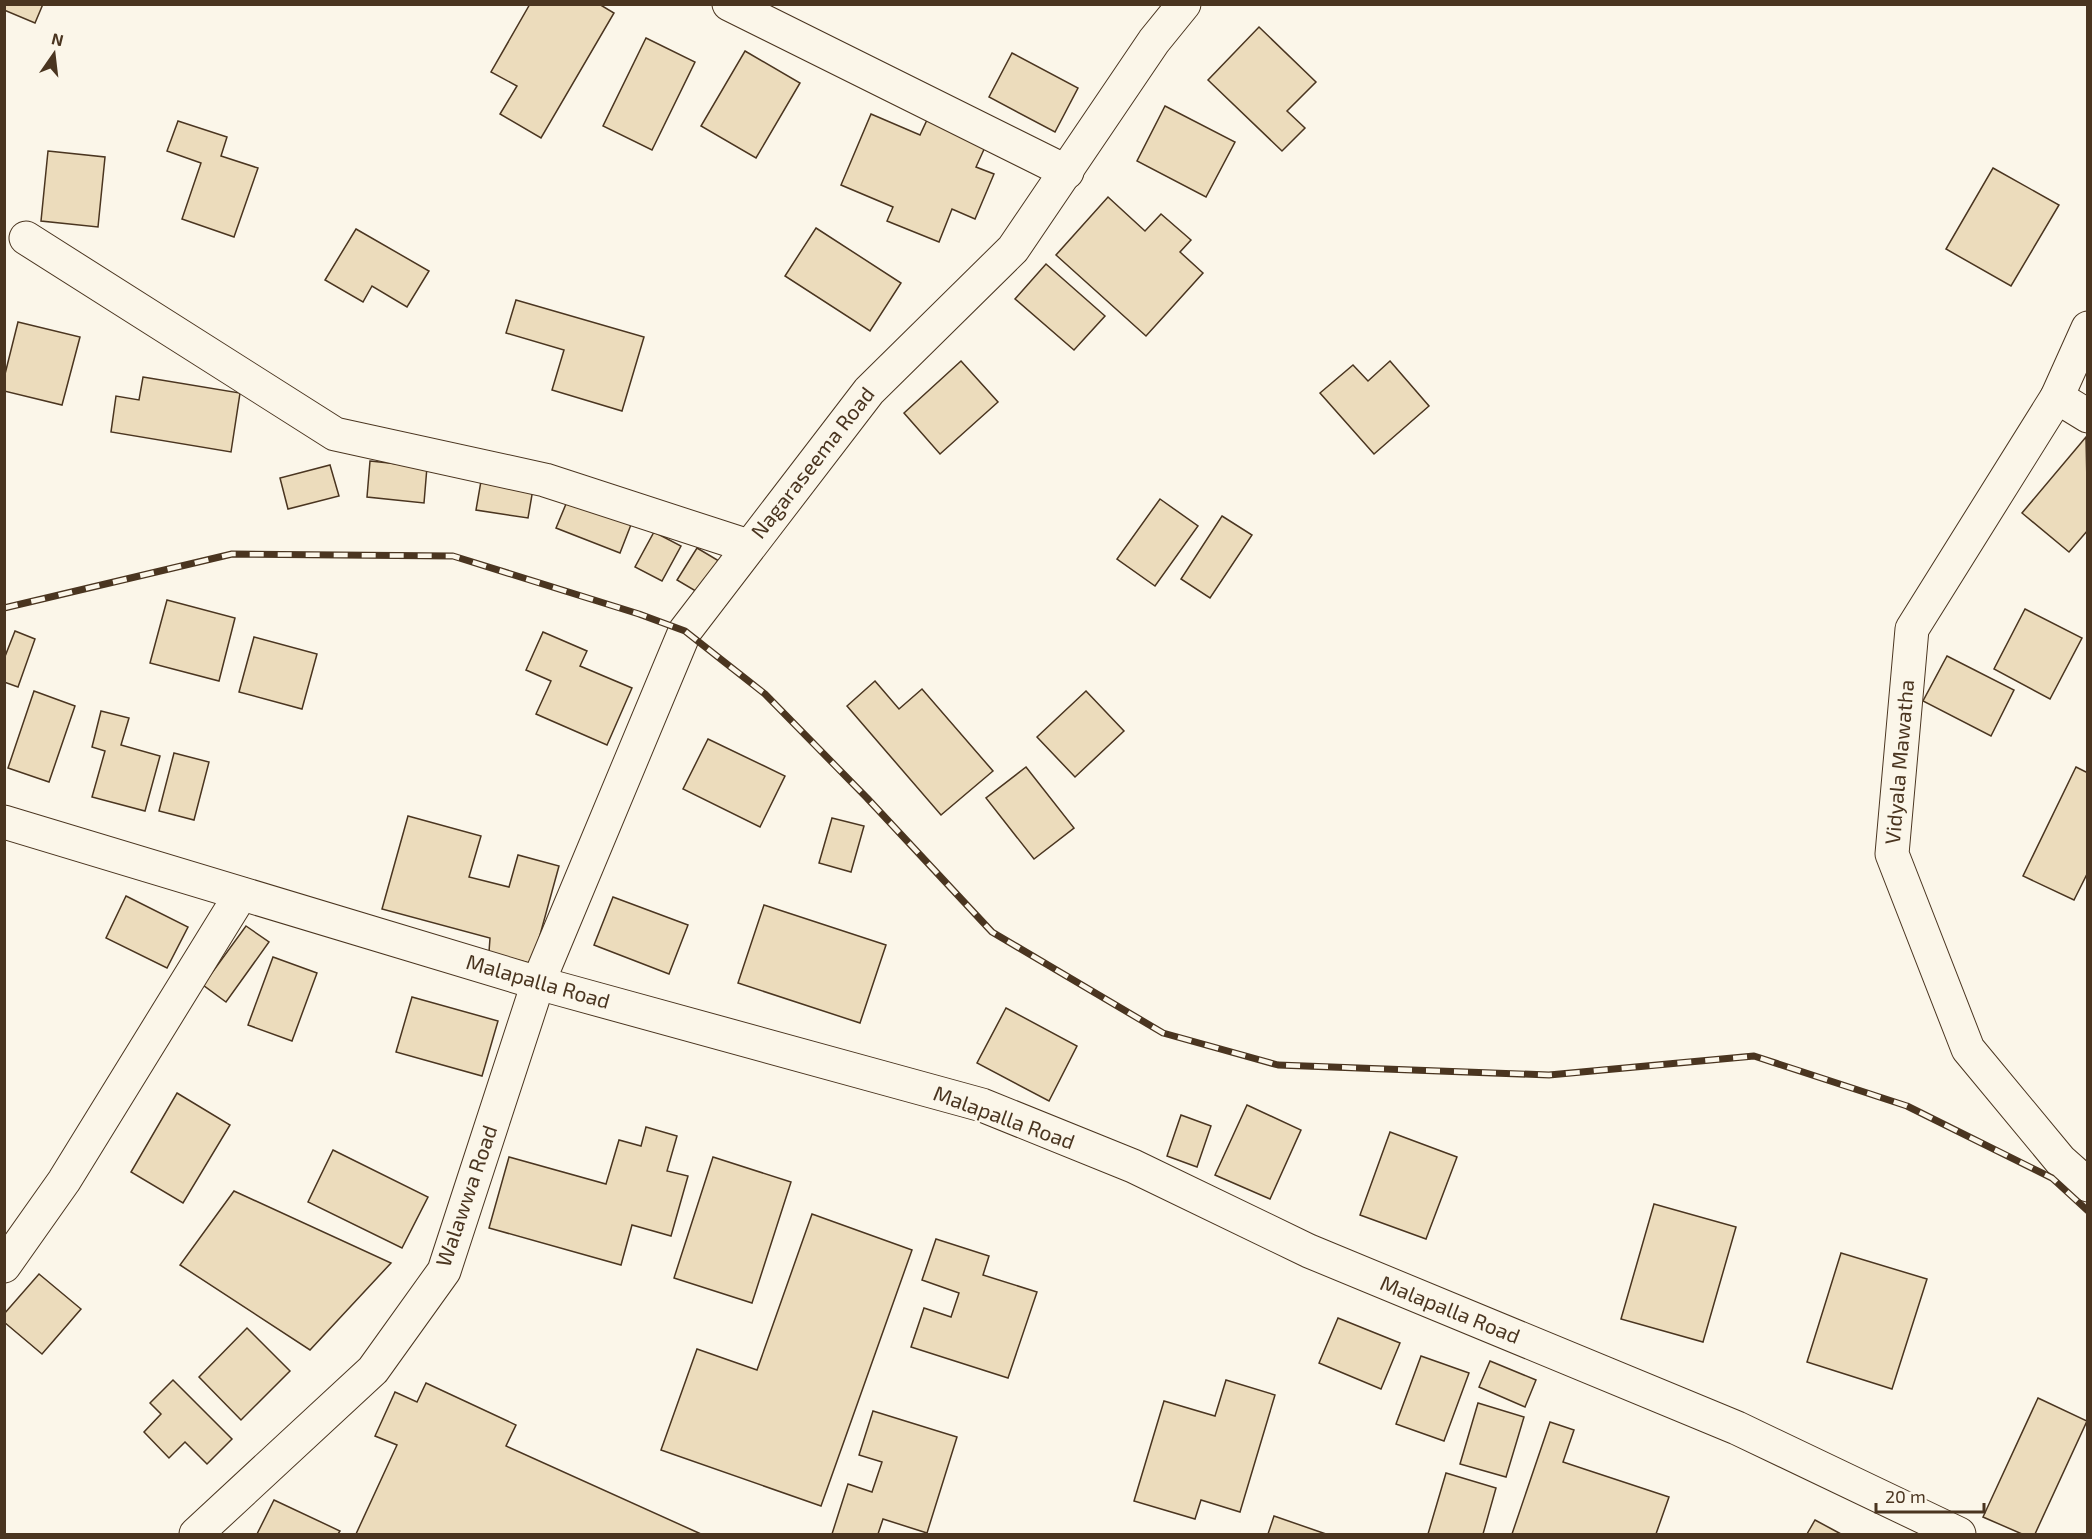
<svg xmlns="http://www.w3.org/2000/svg" width="2092" height="1539" font-family="'Exo 2',sans-serif">
  <style>
    .building { fill: #ecdcbc; stroke: #4a3520; stroke-width: 1.5 }
    .lines { fill: none; stroke-linecap: round; stroke-linejoin: round }
    .street-casing { stroke: #4a3520; stroke-width: 35 }
    .secondary-casing { stroke: #4a3520; stroke-width: 35 }
    .street { stroke: #fbf6e9; stroke-width: 33 }
    .secondary { stroke: #fbf6e9; stroke-width: 33 }
    .rail-casing { stroke: #4a3520; stroke-width: 7 }
    .rail { stroke: #fbf6e9; stroke-width: 4.5; stroke-dasharray: 14; stroke-linecap: butt }
    .labels { text-anchor: middle; stroke-width: 4.5; stroke-linejoin: round; paint-order: stroke }
    .street-label { font-size: 21px; fill: #4a3520; stroke: #fbf6e9 }
  </style>
  <rect width="100%" height="100%" fill="#fbf6e9"/>
  <g class="building">
    <path d="M4,4H43L35,23L4,10Z"/>
    <path d="M530,4H599L614,13L541,138L500,114L517,86L491,72Z"/>
    <path d="M1259,27L1316,82L1287,111L1305,128L1282,151L1208,80Z"/>
    <path d="M646,38L695,62L652,150L603,126Z"/>
    <path d="M745,51L800,83L756,158L701,126Z"/>
    <path d="M1012,53L1078,88L1055,132L989,97Z"/>
    <path d="M1165,106L1235,142L1206,197L1137,161Z"/>
    <path d="M871,114L920,135L927,120L986,145L976,167L994,174L975,219L952,209L939,242L887,221L893,207L841,185Z"/>
    <path d="M178,121L227,137L221,156L258,168L234,237L182,219L201,163L167,151Z"/>
    <path d="M48,151L105,157L98,227L41,221Z"/>
    <path d="M1993,168L2059,205L2011,286L1946,249Z"/>
    <path d="M1108,197L1145,231L1161,214L1191,240L1180,252L1203,273L1146,336L1056,255Z"/>
    <path d="M816,228L901,283L870,331L785,276Z"/>
    <path d="M356,229L429,271L407,307L372,286L363,302L325,280Z"/>
    <path d="M1046,264L1105,316L1074,350L1015,299Z"/>
    <path d="M516,300L644,337L622,411L552,390L564,350L506,333Z"/>
    <path d="M18,322L80,337L62,405L4,391V378Z"/>
    <path d="M961,361L998,402L940,454L904,413Z"/>
    <path d="M1390,361L1429,406L1374,454L1320,393L1353,365L1368,381Z"/>
    <path d="M143,377L240,393L231,452L111,432L116,396L139,400Z"/>
    <path d="M2086,437L2088,530L2069,552L2022,513Z"/>
    <path d="M370,461L427,467L424,503L367,497Z"/>
    <path d="M330,465L339,496L288,509L280,478Z"/>
    <path d="M481,481L533,489L528,518L476,510Z"/>
    <path d="M571,492L634,517L620,553L556,528Z"/>
    <path d="M1160,499L1198,526L1155,586L1117,559Z"/>
    <path d="M1222,516L1252,535L1210,598L1181,579Z"/>
    <path d="M654,532L681,546L662,581L635,567Z"/>
    <path d="M697,548L719,561L699,593L677,580Z"/>
    <path d="M167,600L235,618L219,681L150,663Z"/>
    <path d="M2025,609L2082,638L2050,699L1994,669Z"/>
    <path d="M15,631L35,639L18,687L4,682V659Z"/>
    <path d="M543,632L587,651L580,666L632,688L607,745L536,714L551,681L526,670Z"/>
    <path d="M254,637L317,654L302,709L239,692Z"/>
    <path d="M1947,656L2014,690L1991,736L1923,701Z"/>
    <path d="M875,681L899,709L922,689L993,771L941,815L847,706Z"/>
    <path d="M34,691L75,706L49,782L8,768Z"/>
    <path d="M1086,691L1124,731L1075,777L1037,737Z"/>
    <path d="M101,711L129,718L121,745L160,756L145,811L92,797L105,751L92,747Z"/>
    <path d="M708,739L785,776L760,827L683,789Z"/>
    <path d="M174,753L209,762L194,820L159,811Z"/>
    <path d="M1026,767L1074,828L1034,859L986,798Z"/>
    <path d="M2076,767L2088,773V872L2074,900L2023,876Z"/>
    <path d="M408,816L481,836L469,877L509,887L518,855L559,866L532,964L489,952L490,938L382,909Z"/>
    <path d="M832,818L864,826L851,872L819,863Z"/>
    <path d="M126,896L188,927L167,968L106,938Z"/>
    <path d="M613,897L688,925L669,974L594,945Z"/>
    <path d="M764,905L886,945L860,1023L738,983Z"/>
    <path d="M246,926L269,942L226,1002L203,985Z"/>
    <path d="M273,957L317,973L292,1041L248,1025Z"/>
    <path d="M412,997L498,1021L482,1076L396,1052Z"/>
    <path d="M1006,1008L1077,1046L1049,1101L977,1063Z"/>
    <path d="M177,1093L230,1125L183,1203L131,1172Z"/>
    <path d="M1247,1105L1301,1130L1270,1199L1215,1175Z"/>
    <path d="M1181,1115L1211,1126L1197,1167L1167,1156Z"/>
    <path d="M646,1127L677,1136L667,1171L688,1176L671,1236L632,1225L621,1265L489,1228L509,1157L606,1184L619,1140L641,1146Z"/>
    <path d="M1390,1132L1457,1157L1426,1239L1360,1215Z"/>
    <path d="M333,1150L428,1197L402,1248L308,1202Z"/>
    <path d="M713,1157L791,1182L752,1303L674,1278Z"/>
    <path d="M234,1191L391,1263L310,1350L180,1265Z"/>
    <path d="M1654,1204L1736,1227L1703,1342L1621,1319Z"/>
    <path d="M812,1214L912,1250L821,1506L661,1450L697,1349L757,1370Z"/>
    <path d="M936,1239L989,1256L983,1275L1037,1292L1008,1378L911,1347L924,1308L951,1317L959,1293L922,1280Z"/>
    <path d="M1841,1253L1927,1279L1892,1389L1807,1362Z"/>
    <path d="M39,1274L81,1309L42,1354L4,1322V1314Z"/>
    <path d="M1338,1318L1400,1343L1381,1389L1319,1363Z"/>
    <path d="M247,1328L290,1371L241,1420L199,1377Z"/>
    <path d="M1421,1356L1469,1373L1444,1441L1396,1424Z"/>
    <path d="M1490,1361L1536,1380L1525,1407L1479,1387Z"/>
    <path d="M173,1380L232,1439L207,1464L185,1442L169,1458L144,1432L161,1414L150,1403Z"/>
    <path d="M1226,1380L1275,1395L1240,1512L1201,1500L1195,1519L1134,1501L1164,1401L1215,1416Z"/>
    <path d="M426,1383L516,1425L506,1446L701,1534H356L397,1445L375,1436L395,1392L417,1402Z"/>
    <path d="M2038,1398L2087,1421L2035,1534H2022L1983,1517Z"/>
    <path d="M1478,1403L1524,1417L1506,1477L1460,1464Z"/>
    <path d="M873,1411L957,1437L927,1533L883,1519L878,1534H832L848,1484L872,1492L882,1462L859,1455Z"/>
    <path d="M1550,1422L1574,1430L1563,1462L1669,1497L1656,1534H1512Z"/>
    <path d="M1446,1473L1496,1488L1483,1534H1428Z"/>
    <path d="M274,1500L340,1531L338,1534H257Z"/>
    <path d="M1274,1516L1326,1534H1268Z"/>
    <path d="M1815,1520L1841,1534H1807Z"/>
  </g>
  <g class="lines">
    <g class="street-casing">
      <g id="street">
        <path d="M729,4L1067,172"/>
        <path d="M26,238L335,434L545,480L748,546"/>
        <path d="M2088,328L2057,397L1912,629L1892,854L1968,1049L2060,1160L2088,1185"/>
        <path d="M2057,397L2088,416"/>
        <path d="M4,1266L64,1181L241,894"/>
        <path d="M196,1534L373,1370L444,1271L538,983L685,631L869,391L1013,249L1154,41L1184,4"/>
      </g>
    </g>
    <g class="secondary-casing">
      <path id="secondary" d="M4,822L538,983L982,1105L1133,1166L1309,1251L1737,1428L1959,1534"/>
    </g>
    <use href="#street" class="street"/>
    <use href="#secondary" class="secondary"/>
    <g class="rail-casing">
      <path id="rail" d="M4,608L232,554L453,556L639,614L685,631L765,694L867,798L992,932L1163,1033L1278,1065L1549,1075L1754,1056L1907,1106L2052,1178L2088,1211"/>
    </g>
    <use href="#rail" class="rail"/>
  </g>
  <g class="labels">
    <g class="street-label">
      <text transform="translate(813 463) rotate(-52)" y="7">Nagaraseema Road</text>
      <text transform="translate(1900 762) rotate(-85)" y="7">Vidyala Mawatha</text>
      <text transform="translate(538 982) rotate(16)" y="7">Malapalla Road</text>
      <text transform="translate(1004 1118) rotate(20)" y="7">Malapalla Road</text>
      <text transform="translate(467 1196) rotate(-71)" y="7">Walawwa Road</text>
      <text transform="translate(1450 1310) rotate(22)" y="7">Malapalla Road</text>
    </g>
  </g>
  <rect width="2092" height="1539" fill="none" stroke="#4a3520" stroke-width="12"/>
  <g transform="translate(54 54) rotate(14)" stroke="#fbf6e9" stroke-width="4.5" paint-order="stroke">
  <path d="M0-4.5L10 22L0 15L-10 22Z" fill="#4a3520"/>
  <text y="-9" font-size="16" font-weight="bold" text-anchor="middle" fill="#4a3520">N</text>
  </g>
  <path d="M1876 1503v9h108v-9" fill="none" stroke="#4a3520" stroke-width="3"/>
  <text x="1885" y="1503" font-size="18" fill="#4a3520" stroke="#fbf6e9" stroke-width="4.5" paint-order="stroke">20 m</text>
</svg>
